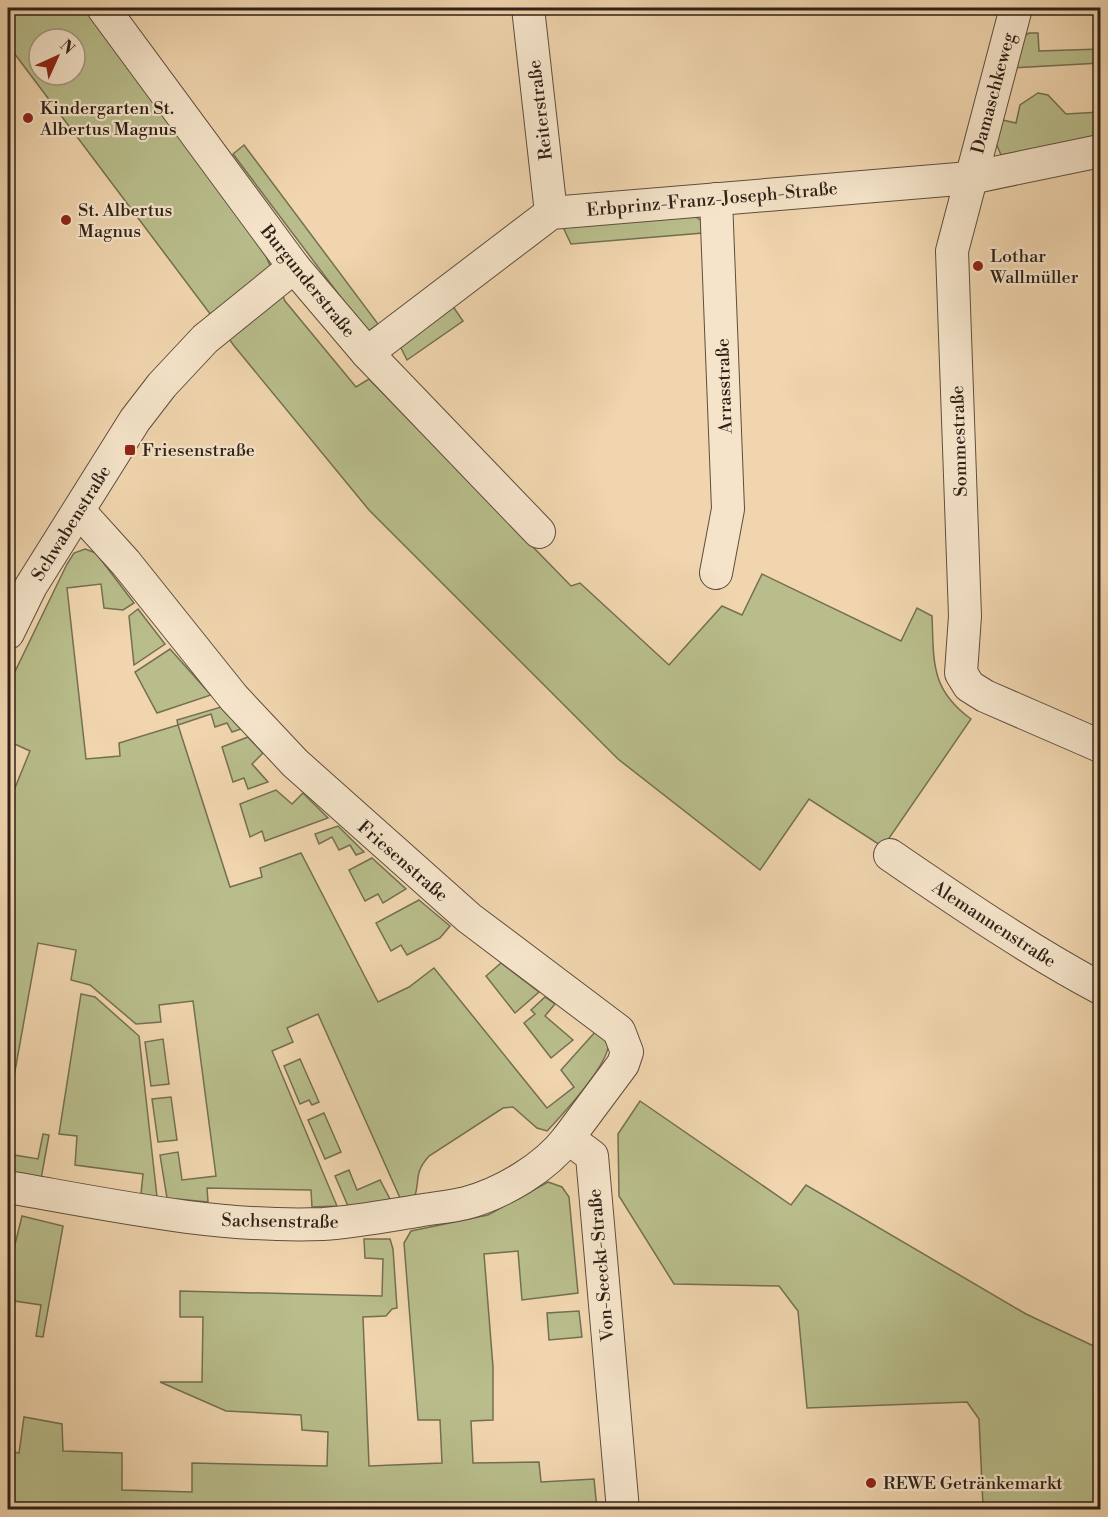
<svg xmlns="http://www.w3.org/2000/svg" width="1108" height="1517" font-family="'Libre Bodoni',serif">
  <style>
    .green { fill: #b8bd8b; stroke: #746f52; stroke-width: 1.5; fill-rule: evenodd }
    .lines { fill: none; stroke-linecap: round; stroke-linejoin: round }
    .minor-casing { stroke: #5f4e3e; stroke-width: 34 }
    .minor { stroke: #f5e4ca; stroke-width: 32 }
    .poi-dot { fill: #8f2418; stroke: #f5e4ca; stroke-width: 2 }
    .labels { text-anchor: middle; stroke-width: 4.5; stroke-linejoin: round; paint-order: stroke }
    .street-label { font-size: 18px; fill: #2f2118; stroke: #f5e4ca }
    .poi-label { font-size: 18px; fill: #2f2118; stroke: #f5e4ca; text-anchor: start }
  </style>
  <rect width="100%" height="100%" fill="#f0d5ae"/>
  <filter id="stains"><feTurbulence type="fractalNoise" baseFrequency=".00333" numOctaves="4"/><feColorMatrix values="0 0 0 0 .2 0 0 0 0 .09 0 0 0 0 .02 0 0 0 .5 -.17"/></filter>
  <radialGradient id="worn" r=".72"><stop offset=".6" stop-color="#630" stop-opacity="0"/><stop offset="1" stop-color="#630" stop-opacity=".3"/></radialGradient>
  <g class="green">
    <path d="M8,8H86L263,249L285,301L356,387L369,379L571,586L580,583L669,665L722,606L742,615L762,574L901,641L917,608L932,616C934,662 930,689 971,719L883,847L809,799L760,870L618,759L369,510L235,347L8,45ZM39,39H75V75H39Z"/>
    <path d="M1029,33H1038L1039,51L1100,49V63L1011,68L1022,37Z"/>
    <path d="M1038,93L1048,95L1066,114L1100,112V136L1001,155L995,141L998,119L1016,123L1020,105Z"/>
    <path d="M244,145L378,324L367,332L233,154Z"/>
    <path d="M691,213L704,223L703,233L571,244L562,225Z"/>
    <path d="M450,302L463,321L407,360L399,344Z"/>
    <path d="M85,549L96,553L134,603L123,610L104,608L101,584L67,588L86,759L120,756L119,743L178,725L177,720L221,707L241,729L232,732L227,723L215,727L211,714L178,725L230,887L262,877L260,868L301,853L378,1002L409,987L434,968L547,1108L574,1087L561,1070L596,1031L608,1040C614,1059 561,1116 547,1131L537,1128L513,1107L503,1108L429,1156C414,1173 420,1178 415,1196L401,1200L318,1014L287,1028L293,1042L272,1051L337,1206L312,1207L311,1190L207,1188L208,1202L167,1198L160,1155L178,1152L182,1180L216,1176L193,1001L159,1005L161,1022L136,1024L90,985L71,980L76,950L38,943L8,1110V805L30,751L8,741V686L67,564L74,553Z"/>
    <path d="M138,609L165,644L134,665L129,616Z"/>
    <path d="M170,649L211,695L157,713L135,672Z"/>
    <path d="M248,737L263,753L252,764L268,782L248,789L244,778L233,782L222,747Z"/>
    <path d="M276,790L292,804L303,793L328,818L265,841L262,831L250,837L240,804Z"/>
    <path d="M338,826L364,852L356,855L350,845L339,850L332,837L319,844L315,834Z"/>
    <path d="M372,858L406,889L383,903L378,894L365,901L349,870Z"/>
    <path d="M419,900L450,926L440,938L407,955L401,945L391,951L376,923Z"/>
    <path d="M501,963L539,992L515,1013L486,976Z"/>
    <path d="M81,994L95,997L139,1036L157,1197L141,1194L143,1174L75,1165L77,1136L59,1134Z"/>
    <path d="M545,997L555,1004L545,1016L573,1040L551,1058L524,1023L535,1014L531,1010Z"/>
    <path d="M163,1039L169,1084L151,1086L145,1042Z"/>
    <path d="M300,1059L319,1102L312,1105L309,1100L300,1104L284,1066Z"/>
    <path d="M171,1097L177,1140L158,1142L152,1099Z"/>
    <path d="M640,1101L791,1205L806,1185L1026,1314L1100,1349V1509L1007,1510L983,1506L979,1419L967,1402L807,1408L798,1311L779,1286L674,1284L619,1196L618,1134Z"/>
    <path d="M324,1113L341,1152L325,1159L308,1120Z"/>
    <path d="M43,1134L49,1135L41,1179L8,1173V1154L38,1159Z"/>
    <path d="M349,1170L357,1190L380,1180L391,1201L348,1206L335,1176Z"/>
    <path d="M548,1182L562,1187L569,1197L578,1293L522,1300L518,1251L484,1254L493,1367V1420L471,1421L473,1463L539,1462L541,1482L594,1479L597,1509H8V1451L19,1453L24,1417L62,1424L63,1451L122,1453V1490L192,1492V1463L327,1466L328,1432L302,1430L301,1415L226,1411L160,1382H202L203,1317H180V1291L382,1296L383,1259L365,1258L364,1239H390L393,1249L397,1308L392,1309L386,1316L363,1317L369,1466L442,1463L440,1420H418L404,1243L411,1231L488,1215Z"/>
    <path d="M22,1216L63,1226L43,1337L36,1336L41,1305L8,1300V1273Z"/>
    <path d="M579,1311L582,1337L549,1340L547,1313Z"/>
  </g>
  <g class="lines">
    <g class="minor-casing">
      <g id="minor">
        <path d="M103,8L294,267L367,353L539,532"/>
        <path d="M528,8L551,213"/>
        <path d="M1016,8L952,251L965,616L961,673L969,686L985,696L1100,746"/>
        <path d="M367,353L551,213L970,178L1100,151"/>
        <path d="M79,511L126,563L234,698L295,763L469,918L619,1031L627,1052L623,1064L568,1138L592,1156L623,1510"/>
        <path d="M716,573L728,509L716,199"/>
        <path d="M8,633L31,586L135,420L162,385L205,339L294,267"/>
        <path d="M890,855C959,902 1027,949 1100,988"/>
        <path d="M8,1187C111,1205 217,1228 323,1224C354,1222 386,1216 417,1211C433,1208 450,1207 466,1203C503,1193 545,1168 568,1138"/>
      </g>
    </g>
    <use href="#minor" class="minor"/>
  </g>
  <g class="poi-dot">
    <circle cx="28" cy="118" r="6"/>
    <circle cx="66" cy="220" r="6"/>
    <circle cx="978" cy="266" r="6"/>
    <rect x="124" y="444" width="12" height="12" rx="3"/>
    <circle cx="871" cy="1483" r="6"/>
  </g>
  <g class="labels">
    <g class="street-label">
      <text transform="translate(993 93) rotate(-75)" y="6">Damaschkeweg</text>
      <text transform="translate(540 110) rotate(-97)" y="6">Reiterstraße</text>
      <text transform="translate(712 199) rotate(-5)" y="6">Erbprinz-Franz-Joseph-Straße</text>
      <text transform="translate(308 281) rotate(51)" y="6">Burgunderstraße</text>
      <text transform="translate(724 386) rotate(-92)" y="6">Arrasstraße</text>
      <text transform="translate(959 441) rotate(-92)" y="6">Sommestraße</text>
      <text transform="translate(71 523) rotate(-58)" y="6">Schwabenstraße</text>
      <text transform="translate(403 861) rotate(41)" y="6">Friesenstraße</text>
      <text transform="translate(994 924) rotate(33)" y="6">Alemannenstraße</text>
      <text transform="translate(280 1221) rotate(1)" y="6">Sachsenstraße</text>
      <text transform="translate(601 1265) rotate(-95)" y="6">Von-Seeckt-Straße</text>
    </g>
    <g class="poi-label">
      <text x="40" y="114">Kindergarten St.<tspan x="40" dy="21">Albertus Magnus</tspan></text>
      <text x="78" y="216">St. Albertus<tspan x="78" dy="21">Magnus</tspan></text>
      <text x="990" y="262">Lothar<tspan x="990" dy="21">Wallmüller</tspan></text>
      <text x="142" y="456">Friesenstraße</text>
      <text x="883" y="1489">REWE Getränkemarkt</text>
    </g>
  </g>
  <rect width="1108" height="1517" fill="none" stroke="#f0d5ae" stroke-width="30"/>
  <rect x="9" y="9" width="1090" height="1499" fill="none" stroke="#2f2118" stroke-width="3"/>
  <rect x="15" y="15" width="1078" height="1487" fill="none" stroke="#2f2118" stroke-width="1.5"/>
  <g transform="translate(57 57) rotate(45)"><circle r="28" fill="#f5e4ca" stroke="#a69683" stroke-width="1.5"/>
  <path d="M0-4.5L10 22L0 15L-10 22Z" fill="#8f2418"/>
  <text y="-9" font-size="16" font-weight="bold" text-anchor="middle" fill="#2f2118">N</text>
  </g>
  <rect width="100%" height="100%" filter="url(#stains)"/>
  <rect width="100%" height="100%" fill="url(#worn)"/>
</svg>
